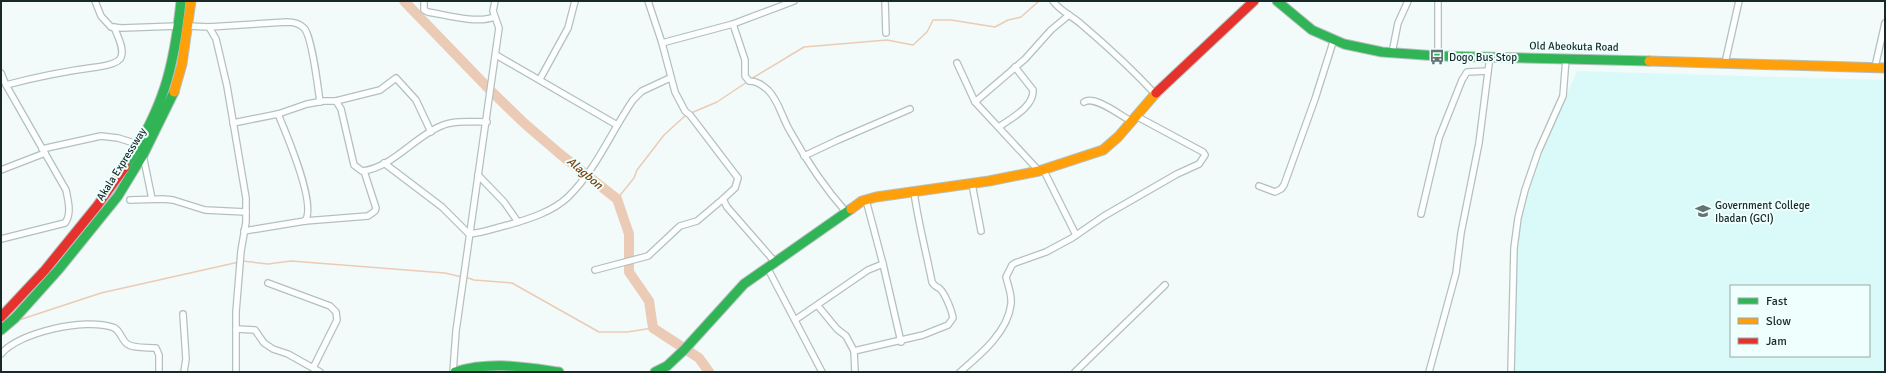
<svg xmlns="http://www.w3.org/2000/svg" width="1886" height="373" font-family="Signika,sans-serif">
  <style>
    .built { fill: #d9faf9; fill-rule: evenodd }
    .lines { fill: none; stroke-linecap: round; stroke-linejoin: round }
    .stream { stroke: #ebcbb5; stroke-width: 1.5 }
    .river { stroke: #ebcbb5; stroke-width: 10 }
    .street-casing { stroke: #b4c0bf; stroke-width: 8 }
    .fast-casing { stroke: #b4c0bf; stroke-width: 11 }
    .slow-casing { stroke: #b4c0bf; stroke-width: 11 }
    .jam-casing { stroke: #b4c0bf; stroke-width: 11 }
    .street { stroke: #fdfefe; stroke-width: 5.5 }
    .fast { stroke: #30b455; stroke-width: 9 }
    .slow { stroke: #ff9f0a; stroke-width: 9 }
    .jam { stroke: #e5322d; stroke-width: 9 }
    .labels { text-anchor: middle; stroke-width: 4; stroke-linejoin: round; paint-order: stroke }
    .street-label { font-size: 11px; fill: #182928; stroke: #eefffe }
    .poi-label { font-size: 11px; fill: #182928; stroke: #eefffe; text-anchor: start }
    .water-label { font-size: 12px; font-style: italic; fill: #7e4212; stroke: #eefffe }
  </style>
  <rect width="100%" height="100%" fill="#f2fbfa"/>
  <path class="built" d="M1577,71L1885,80V372H1514L1518,227L1535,168ZM1731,286H1869V356H1731Z"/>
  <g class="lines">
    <g class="stream">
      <path d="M1061,1H1073"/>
      <path d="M1081,1H1085"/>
      <path d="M751,79L804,47L887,40L913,45L927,32L933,20H951L995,27L1008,20L1021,17L1039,1"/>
      <path d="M691,113L717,102L747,82"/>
      <path d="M617,199L634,178L637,170L664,135L686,115"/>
      <path d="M242,261L268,264L291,261L445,273L462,277"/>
      <path d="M465,277L474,280L512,283L599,332H627L653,328"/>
      <path d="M19,320L101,293L239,262"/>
    </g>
    <path class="river" d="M404,1L491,91L524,123L560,154L617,199L629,234V272L649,301L653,328L699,358L709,372"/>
    <g class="street-casing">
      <g id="street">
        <path d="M95,1L101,16L111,27L122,28L178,26"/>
        <path d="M424,1V10L428,12C447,15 477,24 494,17"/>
        <path d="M885,1L886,33"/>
        <path d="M1053,1C1060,11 1072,16 1081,24C1108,47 1132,69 1156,95"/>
        <path d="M1438,1V56"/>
        <path d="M733,24L745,60V76L749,81C757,81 762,85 768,90C779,101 782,118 790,131C806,160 824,187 846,212"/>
        <path d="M188,26L209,27L287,22C293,22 299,23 304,28C312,36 318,88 320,102"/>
        <path d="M209,27L216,39L227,86L246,198V222L241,251L236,312V372"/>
        <path d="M662,43L733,24L794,1"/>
        <path d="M1392,53L1398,23L1408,1"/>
        <path d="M496,55L617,125"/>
        <path d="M957,63L975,102L1039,171"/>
        <path d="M1725,63L1739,1"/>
        <path d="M1875,67L1885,23"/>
        <path d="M1,73L6,85L66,190C68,200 72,214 65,223L1,239"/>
        <path d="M540,79L568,28L575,1"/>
        <path d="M6,85C36,77 66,71 97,67C103,66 115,65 120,59C126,51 117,35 114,27"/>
        <path d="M336,101L341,109L354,165L362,171C392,168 414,137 441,126C454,120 472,122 487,122"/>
        <path d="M975,102L1025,59L1051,30L1069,15"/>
        <path d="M1084,102C1095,95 1121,116 1131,121"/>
        <path d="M278,114C286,133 317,205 305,221"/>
        <path d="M233,123L278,114L307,104L324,101H336L380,90L396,78L416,100L431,132"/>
        <path d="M999,127C1011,118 1034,107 1033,90L1015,67"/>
        <path d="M42,149L101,136L118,138L131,142"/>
        <path d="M143,155L152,199"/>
        <path d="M804,156L838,140L910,109"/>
        <path d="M384,163L442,207L469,234C483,233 495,228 508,225C529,219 552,212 568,197C596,170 611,132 633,100L642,91L670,78"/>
        <path d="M1043,169L1076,235"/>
        <path d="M1,170L45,153"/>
        <path d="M478,175L504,202L518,222"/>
        <path d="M972,184L981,231"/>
        <path d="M1259,186L1275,192L1281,189L1284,185L1315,99L1334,39"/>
        <path d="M723,199L727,207L775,262"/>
        <path d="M130,200L163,199L173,200L205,210L246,212"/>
        <path d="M1421,214L1439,138L1462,80L1467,72L1488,71"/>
        <path d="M244,231L305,221L368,216L375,211L376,208L364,171"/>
        <path d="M883,264L901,342"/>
        <path d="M767,267L822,372"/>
        <path d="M595,270L648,256L680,226L697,221L723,199L735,188L738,178L690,115L685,111L675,92L662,43L648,1"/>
        <path d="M268,283L330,306L336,312L337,320L313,368"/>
        <path d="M818,306L837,329L846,336L854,351L855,372"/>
        <path d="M183,314L186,359L184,372"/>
        <path d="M795,320L868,270L883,264L866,200"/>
        <path d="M236,329L255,330L264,343L273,349L288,354L320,372"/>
        <path d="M854,351L923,335L948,325L953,318C952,311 945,293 939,288C935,286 934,286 932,282C926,251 918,222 914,192"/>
        <path d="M1,354C19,332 85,318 112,327C120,329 120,337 126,343C132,349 148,347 156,348L159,355V372"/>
        <path d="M453,372L456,331L499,28L493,11L495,1"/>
        <path d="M960,372C980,355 1008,332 1011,304C1012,294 1008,286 1006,277L1012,265L1015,263L1046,252L1072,238L1104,216L1177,174L1199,164L1205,155L1203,152L1136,116"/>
        <path d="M1075,372L1165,285"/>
        <path d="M1429,372L1456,273L1461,233L1479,143L1490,56"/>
        <path d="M1511,372L1514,248L1518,218L1525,190L1538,152L1563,96L1566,58"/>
      </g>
    </g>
    <g class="fast-casing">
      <g id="fast">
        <path d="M1277,1L1312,30L1344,44L1382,52L1438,56L1649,61"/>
        <path d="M125,167C163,109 174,69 181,1"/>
        <path d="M1,330L15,318L59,269L118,196L143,155L174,92"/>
        <path d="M455,372C490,361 523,367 559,372"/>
        <path d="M655,372L667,366L684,350L744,284L851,209"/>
      </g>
    </g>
    <g class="slow-casing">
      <g id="slow">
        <path d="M1649,61L1885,68"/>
        <path d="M174,92L182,64L191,1"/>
        <path d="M851,209L862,201L876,197L989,181L1039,171L1103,150L1118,137L1156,93"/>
      </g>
    </g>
    <g class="jam-casing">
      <g id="jam">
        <path d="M1156,93L1254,1"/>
        <path d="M1,317L45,270L97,206L125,167"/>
      </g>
    </g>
    <use href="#street" class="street"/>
    <use href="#fast" class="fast"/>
    <use href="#slow" class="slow"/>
    <use href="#jam" class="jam"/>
  </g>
  <defs>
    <g id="bus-bare" transform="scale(1.2)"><path d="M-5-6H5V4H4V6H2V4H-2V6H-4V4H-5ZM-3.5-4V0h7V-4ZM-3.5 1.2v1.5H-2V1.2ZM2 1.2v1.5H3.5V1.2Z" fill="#647272" stroke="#eefffe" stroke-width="2.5" paint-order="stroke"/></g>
    <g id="school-bare" transform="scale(1.2)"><path d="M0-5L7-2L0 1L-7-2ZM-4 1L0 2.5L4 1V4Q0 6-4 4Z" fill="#647272" stroke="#eefffe" stroke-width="2.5" paint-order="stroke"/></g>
  </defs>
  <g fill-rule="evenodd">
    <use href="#bus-bare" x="1437" y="57"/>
    <use href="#school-bare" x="1703" y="211"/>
  </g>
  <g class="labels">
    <g class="street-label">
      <text transform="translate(1574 46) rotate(1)" y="4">Old Abeokuta Road</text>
      <text transform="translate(121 164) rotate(-58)" y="4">Akala Expressway</text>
    </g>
    <g class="poi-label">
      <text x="1449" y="61">Dogo Bus Stop</text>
      <text x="1715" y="209">Government College<tspan x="1715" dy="13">Ibadan (GCI)</tspan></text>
    </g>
    <g class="water-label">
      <text transform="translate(585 173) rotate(40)" y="4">Alagbon</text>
    </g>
  </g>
  <rect width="1886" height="373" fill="none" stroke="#182928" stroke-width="4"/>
  <rect x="1730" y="285" width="140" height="72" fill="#eefffe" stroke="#98a9a8"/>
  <rect x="1738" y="298" width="20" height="6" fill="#30b455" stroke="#98a9a8"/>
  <text x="1766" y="305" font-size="12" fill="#182928">Fast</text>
  <rect x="1738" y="318" width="20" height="6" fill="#ff9f0a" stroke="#98a9a8"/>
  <text x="1766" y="325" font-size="12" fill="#182928">Slow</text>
  <rect x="1738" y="338" width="20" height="6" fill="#e5322d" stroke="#98a9a8"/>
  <text x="1766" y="345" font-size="12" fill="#182928">Jam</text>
</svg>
